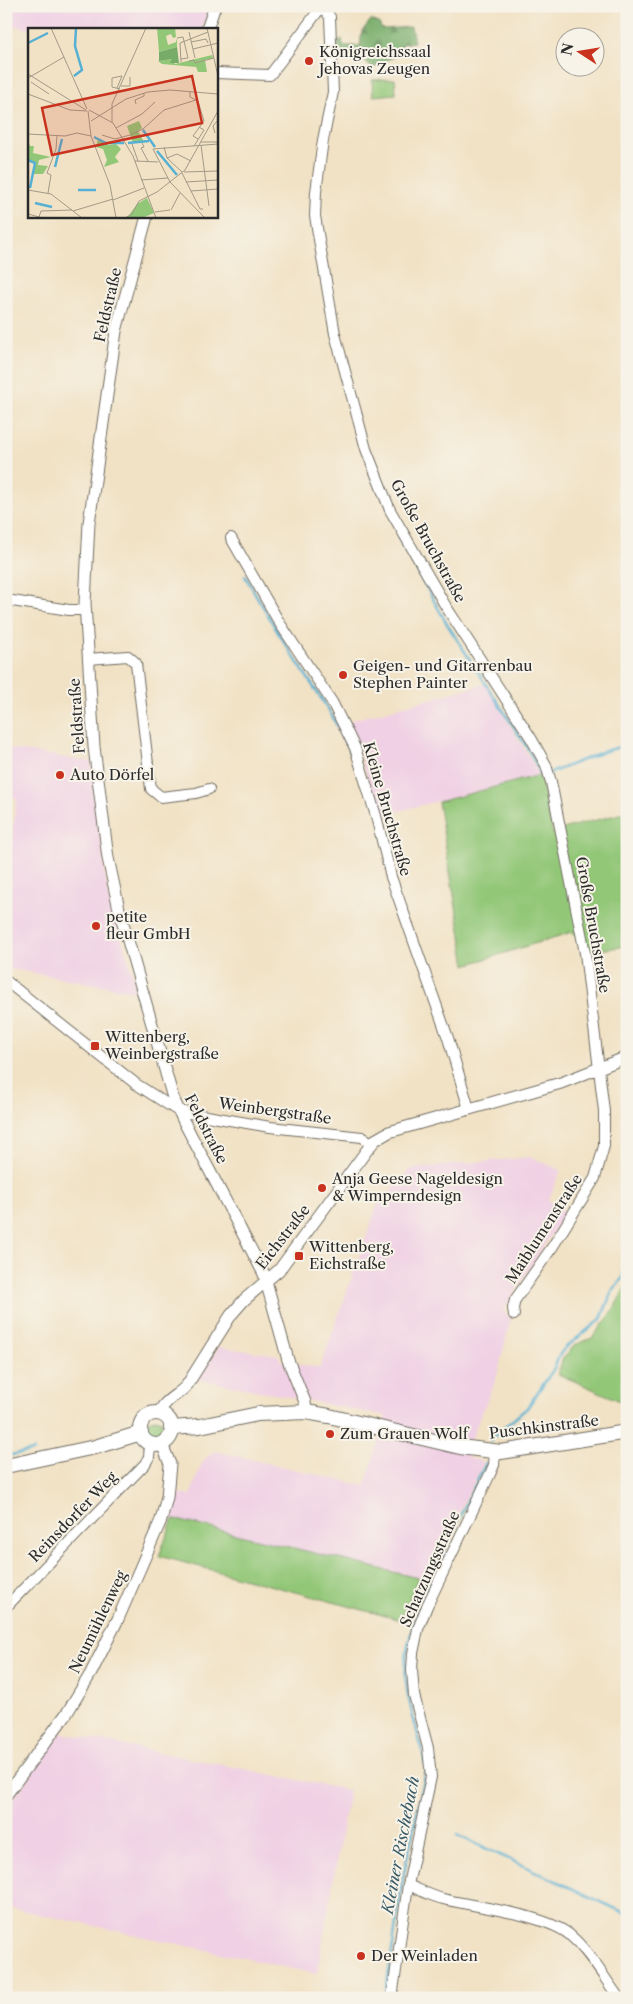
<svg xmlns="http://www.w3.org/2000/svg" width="633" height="2004" font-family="'Libre Caslon Text',serif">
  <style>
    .built { fill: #f0d0e4 }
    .grass { fill: #93c778; stroke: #5f7952 }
    .forest { fill: url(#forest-firs); stroke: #506c4a }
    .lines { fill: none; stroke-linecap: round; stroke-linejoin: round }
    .stream { stroke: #55b0d3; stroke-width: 2.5 }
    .minor-casing { stroke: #706b61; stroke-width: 12 }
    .tertiary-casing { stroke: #706b61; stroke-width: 13 }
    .secondary-casing { stroke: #706b61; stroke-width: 16 }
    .minor { stroke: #fff; stroke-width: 10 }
    .tertiary { stroke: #fff; stroke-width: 11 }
    .secondary { stroke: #fff; stroke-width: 14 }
    .poi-dot { fill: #c8321e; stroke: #f7f3e8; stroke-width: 2 }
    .labels { text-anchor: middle; stroke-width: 4; stroke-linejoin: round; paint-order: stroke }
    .poi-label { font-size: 15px; fill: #2b2b2b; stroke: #f7f3e8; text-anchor: start }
    .street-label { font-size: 15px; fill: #2b2b2b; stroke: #f7f3e8 }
    .water-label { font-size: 16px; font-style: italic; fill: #3a5a66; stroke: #f7f3e8 }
    .inset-river { fill: none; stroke: #55b0d3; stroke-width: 2.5 }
    .inset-road { fill: none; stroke: #a29987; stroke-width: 1 }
    .view { fill: #c8321e; fill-opacity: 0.15; stroke: #c8321e; stroke-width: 2.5 }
    .inset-edge { fill: none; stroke: #2b2b2b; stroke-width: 2.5 }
  </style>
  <defs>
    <pattern id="forest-firs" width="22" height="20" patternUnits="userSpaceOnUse" patternTransform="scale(1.25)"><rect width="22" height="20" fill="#76ac68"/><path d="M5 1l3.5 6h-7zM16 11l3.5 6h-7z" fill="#618c56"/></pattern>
  </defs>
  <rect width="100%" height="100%" fill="#f7f3e8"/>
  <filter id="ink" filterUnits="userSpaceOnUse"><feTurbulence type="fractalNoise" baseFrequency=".02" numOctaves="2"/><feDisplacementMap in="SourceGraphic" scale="10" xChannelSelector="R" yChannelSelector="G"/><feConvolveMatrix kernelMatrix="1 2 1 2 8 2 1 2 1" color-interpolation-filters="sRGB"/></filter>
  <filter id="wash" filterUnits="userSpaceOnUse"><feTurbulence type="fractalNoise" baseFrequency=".0096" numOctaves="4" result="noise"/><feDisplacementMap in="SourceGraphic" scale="20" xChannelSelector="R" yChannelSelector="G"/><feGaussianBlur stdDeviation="1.12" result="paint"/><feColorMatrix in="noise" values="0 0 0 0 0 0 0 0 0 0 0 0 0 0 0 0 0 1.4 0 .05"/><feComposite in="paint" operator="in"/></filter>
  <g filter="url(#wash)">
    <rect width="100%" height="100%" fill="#f1e2c5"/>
    <g class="built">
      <path d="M6,6H210L202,29H29L6,24Z"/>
      <path d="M485,684L540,775L380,816L349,721Z"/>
      <path d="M6,748L91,762L108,895L138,992L6,968V879L17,798L6,796Z"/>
      <path d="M530,1157L561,1170L548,1201L565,1212L503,1311L511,1319L496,1379L472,1437L467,1457L484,1462L425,1580L168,1518L175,1493L190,1496L200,1468L205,1459L215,1451L365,1486L386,1416L198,1379L219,1347L278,1355L281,1361L320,1368L377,1206L410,1169Z"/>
      <path d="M61,1733L349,1790L317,1974L6,1907V1809Z"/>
    </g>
    <g class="grass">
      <path d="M395,79L396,94L373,96L372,80Z"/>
      <path d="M540,775L553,834L566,828L627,812V946L591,951L572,932L466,965L438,802Z"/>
      <path d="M627,1284V1404L558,1374L563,1358L575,1345L592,1338L611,1314Z"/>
      <circle cx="155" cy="1429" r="10"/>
      <path d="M173,1519L418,1578L401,1620L159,1556Z"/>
    </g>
    <path class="forest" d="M371,20L379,23L381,28L384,29L411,27L414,42L403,44L399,54L373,68L360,56L350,60L341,51L338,52V42L342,39L343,46H360L362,31Z"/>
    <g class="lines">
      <g class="stream">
        <path d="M398,537L447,624L528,749L541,774H545"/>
        <path d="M245,576L279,634L330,712L352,756"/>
        <path d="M550,773L605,751L627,745"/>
        <path d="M491,1442L494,1436L527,1408L553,1370L560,1354L565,1348L601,1319L613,1289L623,1278L625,1259L627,1255"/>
        <path d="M6,1456L33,1451"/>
        <path d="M437,1569L465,1506L486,1463"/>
        <path d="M425,1765C421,1740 411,1715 407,1690C400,1651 416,1616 431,1582"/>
        <path d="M457,1835L627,1914"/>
        <path d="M385,1998L403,1877L426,1771"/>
      </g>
    </g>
  </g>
  <g filter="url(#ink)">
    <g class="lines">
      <g class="minor-casing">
        <g id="minor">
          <path d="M322,6L330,17L333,92L323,140L316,192L315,216L335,334L366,449L390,510L445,605L531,738L546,765L551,782L585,953L604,1111V1146L595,1178L553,1246L515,1300L513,1308L514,1315"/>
          <path d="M216,73L270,75L322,6"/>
          <path d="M231,538L279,622L332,702L355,748L376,816L391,877L448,1038L469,1109"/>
          <path d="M6,600L69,610H85"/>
          <path d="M88,659L128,656L136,663L151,789L161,797L196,793L209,789"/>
          <path d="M6,981L136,1084L178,1111L270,1127L362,1137L372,1143"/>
          <path d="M6,1607L145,1464L149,1457L150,1444"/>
          <path d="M408,1885C420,1890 431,1896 443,1899C476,1907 550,1915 572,1937C591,1954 604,1978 619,1998"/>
          <path d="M392,1998L408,1885L431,1777L428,1748L414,1695L412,1670L413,1653L418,1629L427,1606L490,1474L494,1465L495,1452"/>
        </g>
      </g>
      <g class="tertiary-casing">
        <g id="tertiary">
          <path d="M207,29L215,6"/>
          <path d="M147,216L116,331L89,523L85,603L94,747L108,858L119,909L173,1098L184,1122L264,1274L288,1360L305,1402L306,1412"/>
          <path d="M159,1414C163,1400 178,1396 187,1385L231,1315L244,1300L279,1270L367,1150L375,1140L389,1132L561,1083L627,1057"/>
          <path d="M6,1795L67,1713L91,1673L118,1619L161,1520L167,1497L170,1464L162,1444"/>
        </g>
      </g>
      <g class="secondary-casing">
        <g id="secondary">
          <circle cx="156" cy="1429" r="16"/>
          <path d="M171,1428L200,1426L258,1414L306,1412L329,1416L460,1447L501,1452L627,1432"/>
          <path d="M6,1466L95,1447L141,1433"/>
        </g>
      </g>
      <use href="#minor" class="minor"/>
      <use href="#tertiary" class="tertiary"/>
      <use href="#secondary" class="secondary"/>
    </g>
  </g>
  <g class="poi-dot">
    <circle cx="309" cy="61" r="5"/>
    <circle cx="343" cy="675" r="5"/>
    <circle cx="60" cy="775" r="5"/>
    <circle cx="96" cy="926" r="5"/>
    <rect x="90" y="1041" width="10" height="10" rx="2.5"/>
    <circle cx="322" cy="1188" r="5"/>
    <rect x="294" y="1251" width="10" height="10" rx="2.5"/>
    <circle cx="330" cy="1434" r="5"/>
    <circle cx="361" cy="1956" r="5"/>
  </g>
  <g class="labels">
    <g class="poi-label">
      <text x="319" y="57">Königreichssaal<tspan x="319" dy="17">Jehovas Zeugen</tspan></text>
      <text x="353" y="671">Geigen- und Gitarrenbau<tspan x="353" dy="17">Stephen Painter</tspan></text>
      <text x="70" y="780">Auto Dörfel</text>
      <text x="106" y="922">petite<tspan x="106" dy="17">fleur GmbH</tspan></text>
      <text x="105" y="1042">Wittenberg,<tspan x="105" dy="17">Weinbergstraße</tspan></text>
      <text x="332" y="1184">Anja Geese Nageldesign<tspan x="332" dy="17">&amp; Wimperndesign</tspan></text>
      <text x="309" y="1252">Wittenberg,<tspan x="309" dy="17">Eichstraße</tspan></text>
      <text x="340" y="1439">Zum Grauen Wolf</text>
      <text x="371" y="1961">Der Weinladen</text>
    </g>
    <g class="street-label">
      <text transform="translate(108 305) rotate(-77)" y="5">Feldstraße</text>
      <text transform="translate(428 541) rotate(61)" y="5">Große Bruchstraße</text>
      <text transform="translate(77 716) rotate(-94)" y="5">Feldstraße</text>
      <text transform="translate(387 809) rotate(74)" y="5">Kleine Bruchstraße</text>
      <text transform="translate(593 925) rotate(80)" y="5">Große Bruchstraße</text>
      <text transform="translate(275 1111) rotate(8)" y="5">Weinbergstraße</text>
      <text transform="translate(206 1129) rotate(63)" y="5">Feldstraße</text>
      <text transform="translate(544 1229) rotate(-57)" y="5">Maiblumenstraße</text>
      <text transform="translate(283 1237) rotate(-52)" y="5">Eichstraße</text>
      <text transform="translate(544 1427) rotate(-7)" y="5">Puschkinstraße</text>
      <text transform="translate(73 1517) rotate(-46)" y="5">Reinsdorfer Weg</text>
      <text transform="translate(430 1569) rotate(-66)" y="5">Schatzungsstraße</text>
      <text transform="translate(98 1622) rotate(-64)" y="5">Neumühlenweg</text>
    </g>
    <g class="water-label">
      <text transform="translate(400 1845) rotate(-79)" y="6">Kleiner Rischebach</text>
    </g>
  </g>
  <g transform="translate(28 28)">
    <rect width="190" height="190" fill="#f1e2c5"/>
    <path d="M129,0H147L148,9L145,10L143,6L138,8L140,17L148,14L149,10V19L131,24ZM184,27L185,30L177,32L179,44H170L168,39L134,36L130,33L144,31L147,36ZM111,93L114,100L110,103L116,114L105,115L99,98ZM70,111L80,117L88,116L93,121L87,129L91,134L76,139L79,132L75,121L68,119ZM0,112L2,118H6L5,125L23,129L11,132L10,137L20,138L15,146H4L8,136L0,131Z" fill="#93c778"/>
    <path d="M149,19L151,35H142L144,31L131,33V24Z" fill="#76ac68"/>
    <path d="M119,170L126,185L114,190H99L109,176Z" fill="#93c778"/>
    <path class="inset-river" d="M0,15L20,5M46,48L54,42L47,18L48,0M115,102L127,119M66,109L78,115H96M100,115L121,113M129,123L149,147M0,132L7,135L2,160M27,139L34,111M50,162H68M7,175L24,179"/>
    <path class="inset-road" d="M23,0L59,81M179,0L190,48M161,4L167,30M149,10L155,9L160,30L153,31M163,14L178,11L180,15M165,21L190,15M161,33L166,32L167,35L186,30M153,34L152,15L180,4M0,46L58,82M0,50L36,29M3,54L21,66M93,58H102V49M89,60L94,48L84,50V59L92,61M162,63V69L170,73L176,93M0,66L42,82L59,83M108,76L107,72L116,68V65M61,82L85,95L105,128L128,190M60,83L63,108L82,157L88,190M63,93L98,71L120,64L142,62L190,66M84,94V76L118,0M88,100L114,86L127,74M187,105L185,98L190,92M0,106L37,108L49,105L63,108M74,107L87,111L102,107L115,101L136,82L168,72M170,111L165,108L176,93M173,114H190M114,115L116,119L113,120L120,133M104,116L110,133M173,117L181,178M166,118L176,102L171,99M136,119L139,130L154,144M139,130L149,126L163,133M107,133L130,134M156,144L190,143M154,145L172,181H175M113,152L140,150M142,154L125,121L190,116M142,154L177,190M158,154L190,152M0,162L23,166L54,190M163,163L190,161M20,165L23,147L19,145L28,121L29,108M85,172L116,160M143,182L152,165M45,183L85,171M127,184L142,182M0,186L15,190M11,189L13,183L44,182M97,190L104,186L111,173L129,164L157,142L190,83"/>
    <path class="view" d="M164,48L174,95L24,127L14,80Z"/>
    <rect width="190" height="190" class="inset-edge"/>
  </g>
  <rect width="633" height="2004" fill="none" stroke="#f7f3e8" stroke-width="25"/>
  <g transform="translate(580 52) rotate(282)"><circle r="24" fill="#f7f3e8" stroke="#a5a39c"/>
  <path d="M0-4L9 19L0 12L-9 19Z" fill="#c8321e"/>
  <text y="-8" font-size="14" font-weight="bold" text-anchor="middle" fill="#2b2b2b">N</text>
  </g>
</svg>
